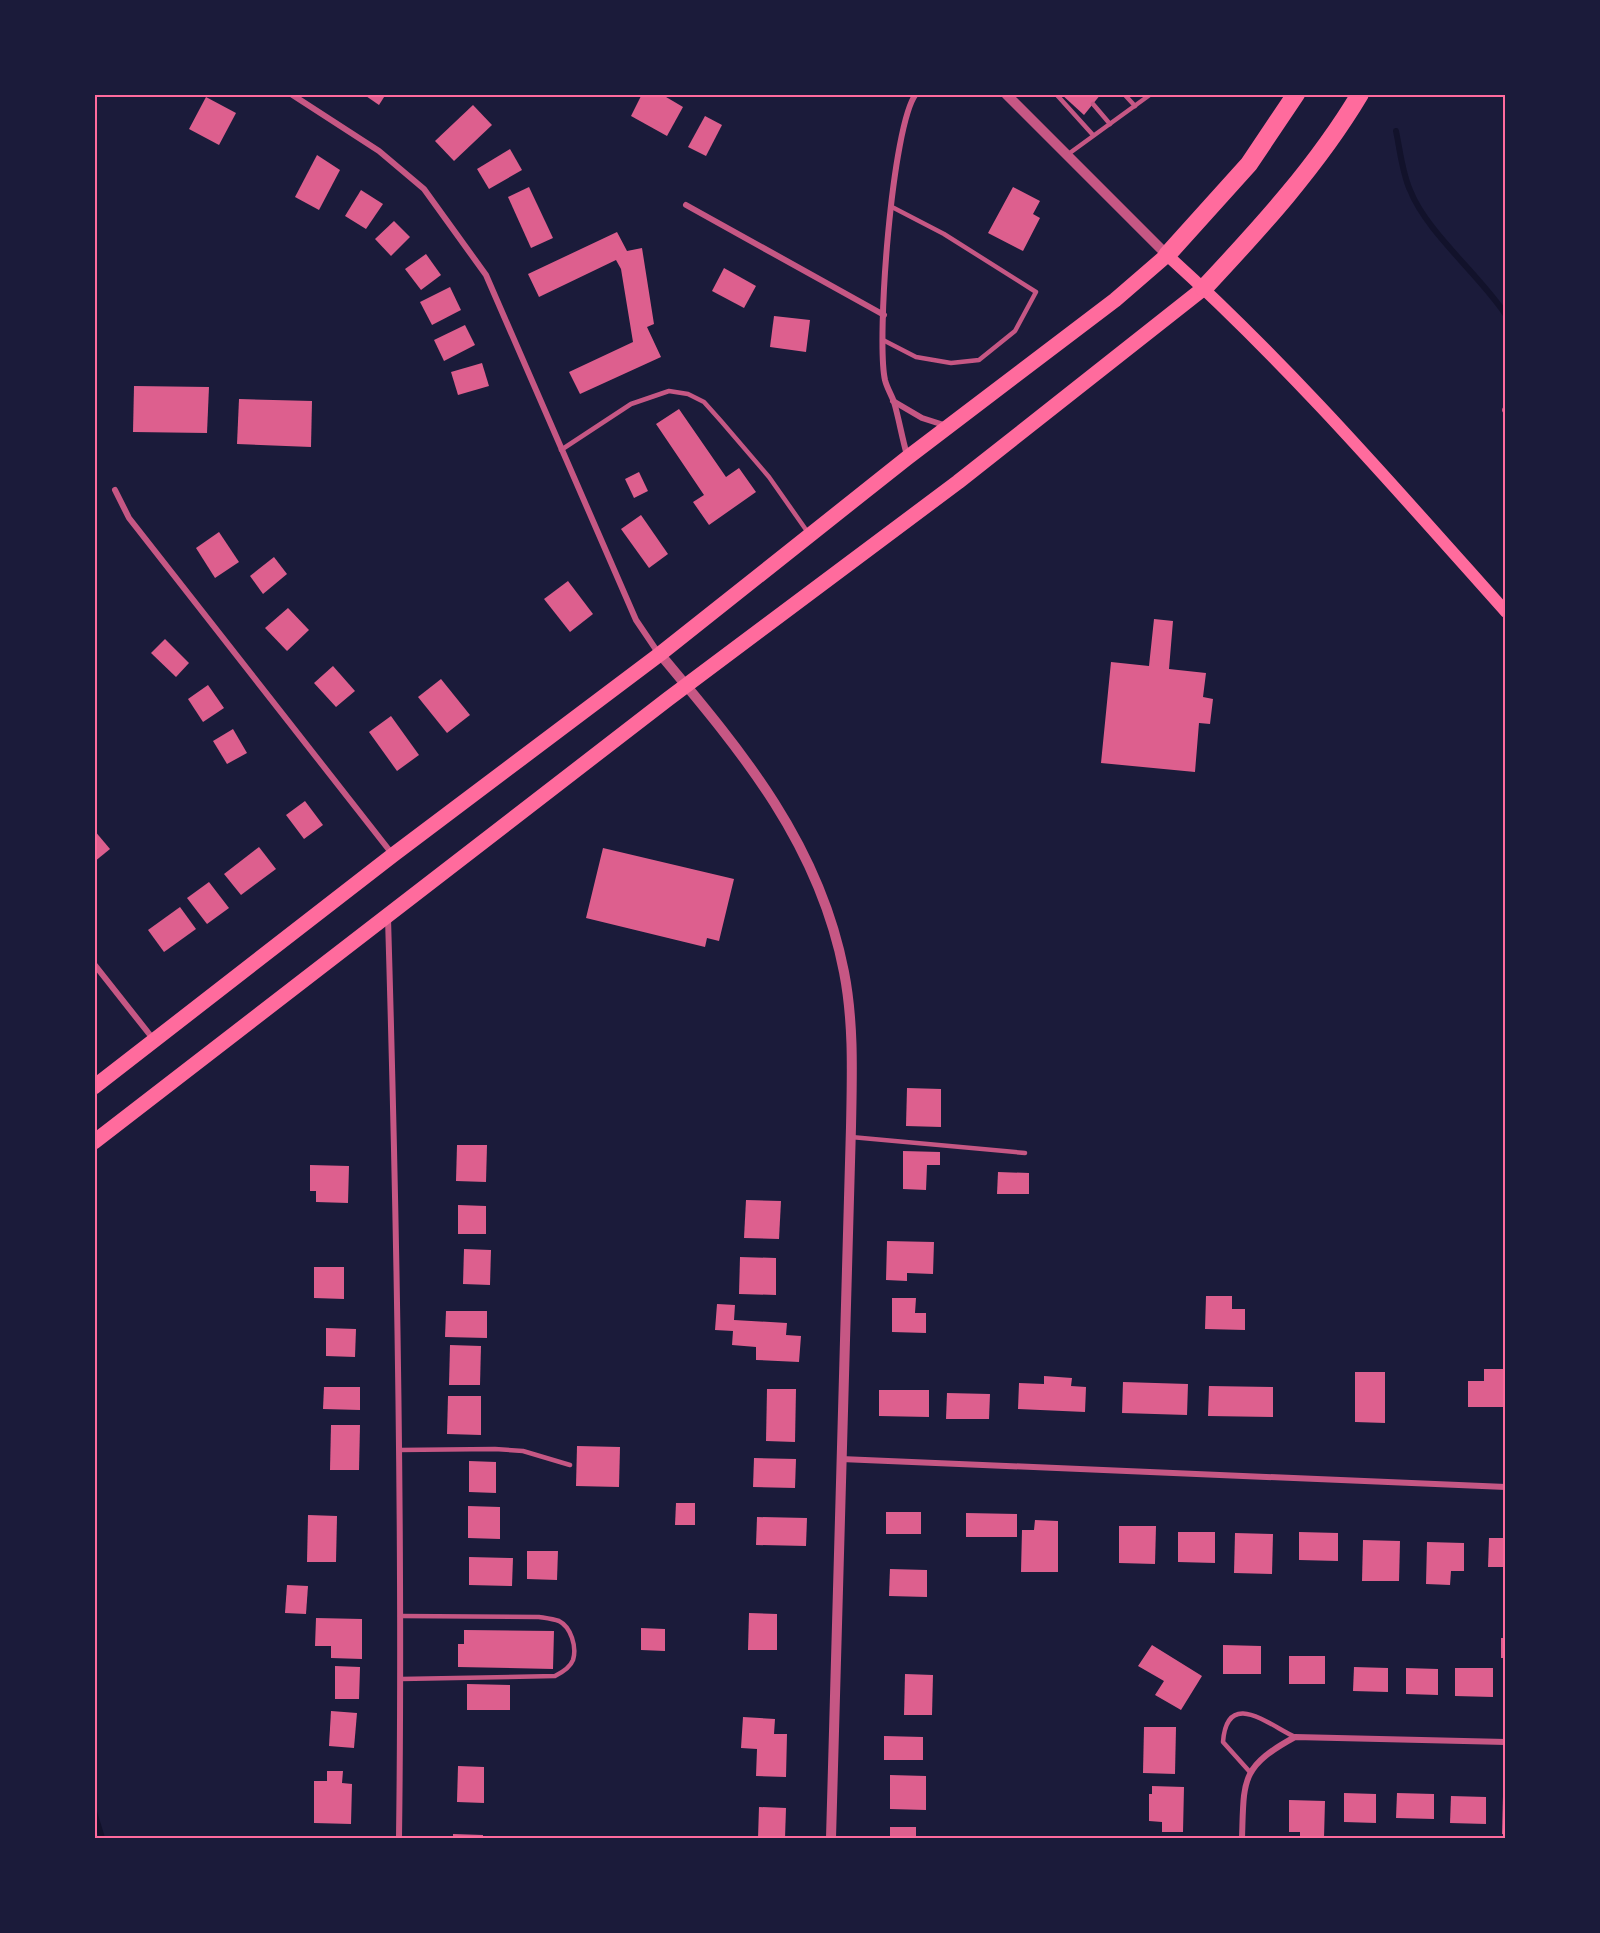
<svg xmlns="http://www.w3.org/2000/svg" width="1600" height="1933" font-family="'DM Sans',sans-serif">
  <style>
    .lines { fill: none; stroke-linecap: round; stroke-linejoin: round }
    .stream { stroke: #12122b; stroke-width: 6 }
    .building { fill: #dd5f8e }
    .service { stroke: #c65784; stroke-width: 4.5 }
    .minor { stroke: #c65784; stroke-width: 6 }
    .tertiary { stroke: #c65784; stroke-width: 10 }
    .secondary { stroke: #ff6b9d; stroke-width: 12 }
    .primary { stroke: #ff6b9d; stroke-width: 15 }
    .motorway { stroke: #ff6b9d; stroke-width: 18 }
    .neatline { fill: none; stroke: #ff6b9d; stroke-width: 2 }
  </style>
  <rect width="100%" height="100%" fill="#1b1b3a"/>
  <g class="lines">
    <g class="stream">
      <path d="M1396,131C1400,150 1402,172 1410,190C1427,233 1479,274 1506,315"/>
      <path d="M94,1812L102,1838"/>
    </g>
  </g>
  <g class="building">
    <path d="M363,94H386L379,105Z"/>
    <path d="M642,94H661L683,107L667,136L631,116Z"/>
    <path d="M1061,94H1101L1084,115Z"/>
    <path d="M206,97L236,113L219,145L189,129Z"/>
    <path d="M473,105L492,125L454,161L435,141Z"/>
    <path d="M705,116L722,125L706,156L688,147Z"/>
    <path d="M510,149L522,170L489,189L477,169Z"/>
    <path d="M317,155L340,170L319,210L295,197Z"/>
    <path d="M529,187L553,238L531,248L508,197Z"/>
    <path d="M1013,187L1040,201L1033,214L1040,218L1023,251L988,233Z"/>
    <path d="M361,190L383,204L366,229L345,216Z"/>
    <path d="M394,221L410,237L391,256L375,239Z"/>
    <path d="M617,232L627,251L642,248L654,324L647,327L661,357L580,394L569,372L633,342L621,269L616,260L539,297L528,274Z"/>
    <path d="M426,254L441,275L421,290L405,269Z"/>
    <path d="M724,268L756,286L744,308L712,291Z"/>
    <path d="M450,287L461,310L432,325L420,302Z"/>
    <path d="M774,316L810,320L806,352L770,347Z"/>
    <path d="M465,325L475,345L444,361L434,340Z"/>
    <path d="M482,363L489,386L458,395L451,372Z"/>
    <path d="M134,386L209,387L207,433L133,432Z"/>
    <path d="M239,399L312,401L311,447L237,444Z"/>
    <path d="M679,409L726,477L739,468L756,492L709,525L693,502L704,495L656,424Z"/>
    <path d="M639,472L648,491L634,498L625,479Z"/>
    <path d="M641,515L668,554L649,568L621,529Z"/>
    <path d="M219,532L239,562L215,578L196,548Z"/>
    <path d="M274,557L287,574L263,594L250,576Z"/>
    <path d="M568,581L593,614L570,632L544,599Z"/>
    <path d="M288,608L309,630L287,651L265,628Z"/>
    <path d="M1154,619L1173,621L1169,669L1206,673L1203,697L1213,699L1210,724L1199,723L1195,772L1101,763L1111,662L1149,666Z"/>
    <path d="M165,639L189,663L176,677L151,653Z"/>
    <path d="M333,666L355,691L336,707L314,683Z"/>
    <path d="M441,679L470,715L447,733L418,697Z"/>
    <path d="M208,685L224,708L203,722L188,699Z"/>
    <path d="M391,716L419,755L397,771L369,732Z"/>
    <path d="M233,729L247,753L227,764L213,741Z"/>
    <path d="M305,801L323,825L304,839L286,815Z"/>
    <path d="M94,830L110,849L94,862Z"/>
    <path d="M259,847L276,869L241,895L224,874Z"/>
    <path d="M603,848L734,879L719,941L707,938L705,947L586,918Z"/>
    <path d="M209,882L229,908L207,924L187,898Z"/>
    <path d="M180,907L196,929L164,952L148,930Z"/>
    <path d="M907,1088L941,1089V1127L906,1126Z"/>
    <path d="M457,1145H487L486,1182L456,1181Z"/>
    <path d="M903,1151L940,1152V1165H927L926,1190L903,1189Z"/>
    <path d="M310,1165L349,1166L348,1203L316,1202V1191H310Z"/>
    <path d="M998,1172L1029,1173V1194H997Z"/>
    <path d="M746,1200L781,1201L779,1239L744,1238Z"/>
    <path d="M458,1205L486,1206V1234H458Z"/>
    <path d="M887,1241L934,1242L933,1274L907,1273V1281L886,1280Z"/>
    <path d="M464,1249L491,1250L490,1285L463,1284Z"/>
    <path d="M740,1257L776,1258V1295L739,1294Z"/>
    <path d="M314,1267H344V1299L314,1298Z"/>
    <path d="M1206,1296H1232V1309H1245V1330L1205,1329Z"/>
    <path d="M892,1298H916L915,1313H926V1333L892,1332Z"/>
    <path d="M717,1304L735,1305L734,1320L787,1323L786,1335L801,1336L799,1362L756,1360V1347L732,1345L733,1331L715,1330Z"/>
    <path d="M446,1311H487V1338L445,1337Z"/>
    <path d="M326,1328L356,1329L355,1357L326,1356Z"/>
    <path d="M450,1345L481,1346L480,1385H449Z"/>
    <path d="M1484,1369H1506V1407H1468V1381H1484Z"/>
    <path d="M1355,1372H1385V1423L1355,1422Z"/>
    <path d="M1044,1376L1072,1378L1071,1386L1086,1387L1085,1412L1018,1409L1019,1383L1044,1384Z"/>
    <path d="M1123,1382L1188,1384L1187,1415L1122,1413Z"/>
    <path d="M1209,1386L1273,1387V1417L1208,1416Z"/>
    <path d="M324,1387H360V1410L323,1409Z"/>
    <path d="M767,1389H796L795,1442L766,1441Z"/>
    <path d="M879,1390H929V1417L879,1416Z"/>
    <path d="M947,1393L990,1394L989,1419H946Z"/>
    <path d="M448,1396H481V1435L447,1434Z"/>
    <path d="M331,1425H360L359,1470H330Z"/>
    <path d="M577,1446L620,1447L619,1487L576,1486Z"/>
    <path d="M754,1458L796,1459L795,1488L753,1487Z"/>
    <path d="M469,1461L496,1462V1493L469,1492Z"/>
    <path d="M676,1503H695V1525H675Z"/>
    <path d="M468,1506L500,1507V1539L468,1538Z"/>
    <rect x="886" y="1512" width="35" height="22"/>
    <path d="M966,1513L1017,1514V1537H966Z"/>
    <path d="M308,1515L337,1516L336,1562H307Z"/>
    <path d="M757,1517L807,1518L806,1546L756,1545Z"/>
    <path d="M1035,1520L1058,1521V1572H1021L1022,1530H1034Z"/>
    <path d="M1119,1526H1156L1155,1564L1119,1563Z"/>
    <path d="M1178,1532H1215V1563L1178,1562Z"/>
    <path d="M1299,1532L1338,1533V1561L1299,1560Z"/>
    <path d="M1235,1533L1273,1534L1272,1574L1234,1573Z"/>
    <path d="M1489,1538H1506V1567H1488Z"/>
    <path d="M1363,1540L1400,1541L1399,1581H1362Z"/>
    <path d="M1427,1542L1464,1543V1571H1451L1450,1585L1426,1584Z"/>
    <path d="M527,1551H558L557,1580L527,1579Z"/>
    <path d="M469,1557L513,1558L512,1586L469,1585Z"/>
    <path d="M890,1569L927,1570V1597L889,1596Z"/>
    <path d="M287,1585L308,1586L306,1614L285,1613Z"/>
    <path d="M749,1613L777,1614V1650H748Z"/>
    <path d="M316,1618L362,1619V1659L331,1658V1646H315Z"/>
    <path d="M641,1628L665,1629V1651L641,1650Z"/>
    <path d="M464,1630L554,1631L553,1669L458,1667V1644H464Z"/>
    <rect x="1501" y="1638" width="5" height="20"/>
    <path d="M1152,1645L1202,1676L1181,1710L1155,1695L1164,1681L1138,1666Z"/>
    <path d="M1223,1645L1261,1646V1674H1223Z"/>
    <rect x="1289" y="1656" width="36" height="28"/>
    <path d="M335,1666L360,1667L359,1699H335Z"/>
    <path d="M1354,1667L1388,1668V1692L1353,1691Z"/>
    <path d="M1406,1668L1438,1669V1695L1406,1694Z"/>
    <path d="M1455,1668H1493V1697L1455,1696Z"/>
    <path d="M905,1674L933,1675L932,1715H904Z"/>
    <path d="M467,1684L510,1685V1710H467Z"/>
    <path d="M331,1711L357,1713L354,1748L329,1746Z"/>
    <path d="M743,1717L775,1719L774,1734H787L786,1777L756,1776L757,1749L741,1748Z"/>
    <path d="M1144,1727H1176L1175,1774L1143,1773Z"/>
    <path d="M884,1736L923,1737V1760H884Z"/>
    <path d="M458,1766L484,1767V1803L457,1802Z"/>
    <path d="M327,1771H343L342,1783L352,1784L351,1824L314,1823V1781H327Z"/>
    <path d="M890,1775L926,1776V1810L890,1809Z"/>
    <path d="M1152,1786L1184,1787L1183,1832H1162V1822L1149,1821V1794H1152Z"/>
    <path d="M1344,1793L1376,1794V1823L1344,1822Z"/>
    <path d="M1397,1793L1434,1794V1819L1396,1818Z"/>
    <path d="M1451,1796L1486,1797V1824L1450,1823Z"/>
    <path d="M1503,1796H1506V1835L1502,1834Z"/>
    <path d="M1289,1800L1325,1801L1324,1838H1300V1832H1289Z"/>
    <path d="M759,1807L786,1808L785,1838H758Z"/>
    <rect x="890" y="1827" width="26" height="11"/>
    <path d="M453,1834L483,1835V1838H453Z"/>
  </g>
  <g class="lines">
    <g class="service">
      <path d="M1056,94L1093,135"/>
      <path d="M1124,94L1135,106"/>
      <path d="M1093,104L1110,124"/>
      <path d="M1067,155L1151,94"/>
      <path d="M883,340L916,357L951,363L979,360L1015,331L1036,292L944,234L892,207"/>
      <path d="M561,450L631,404L669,391L688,394L704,402L721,421L769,477L809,534"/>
      <path d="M851,1137L1025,1153"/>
      <path d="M399,1450L495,1449L523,1451L570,1465"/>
      <path d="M400,1616L539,1617C545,1618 553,1619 559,1621C571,1627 577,1647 573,1660C570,1668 561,1673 555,1676L401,1679"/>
      <path d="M1249,1771L1223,1742C1227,1688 1269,1725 1295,1737"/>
    </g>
    <g class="minor">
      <path d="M291,94L379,151L424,189L486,275L636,620L659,654"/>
      <path d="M686,205L884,315"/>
      <path d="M893,401L922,418L947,426"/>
      <path d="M1505,410H1506"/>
      <path d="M907,455C902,438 899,419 894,402C891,394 887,388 885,380C876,340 892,124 916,94"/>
      <path d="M115,490L129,518L393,855"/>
      <path d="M388,918C397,1225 403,1532 399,1838"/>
      <path d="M94,964L154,1040"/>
      <path d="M841,1459L1506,1487"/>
      <path d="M1242,1838C1244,1780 1240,1767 1295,1737L1506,1742"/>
    </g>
    <g class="tertiary">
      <path d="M1006,94L1167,255"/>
      <path d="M660,654C742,752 819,843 844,972C854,1023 852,1076 851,1127L831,1838"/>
    </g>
    <path class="secondary" d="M1167,255C1289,365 1397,490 1506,612"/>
    <g class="primary">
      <path d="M94,1087L393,855L660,654L907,458L1115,300L1167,255"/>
      <path d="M94,1142L668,699L958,482L1204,288"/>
    </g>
    <g class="motorway">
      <path d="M1167,255L1249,164L1296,94"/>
      <path d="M1204,288C1261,227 1317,166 1360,94"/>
    </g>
  </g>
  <rect width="1600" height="1933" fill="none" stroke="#1b1b3a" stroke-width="192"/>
  <rect x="96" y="96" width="1408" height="1741" class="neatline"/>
</svg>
